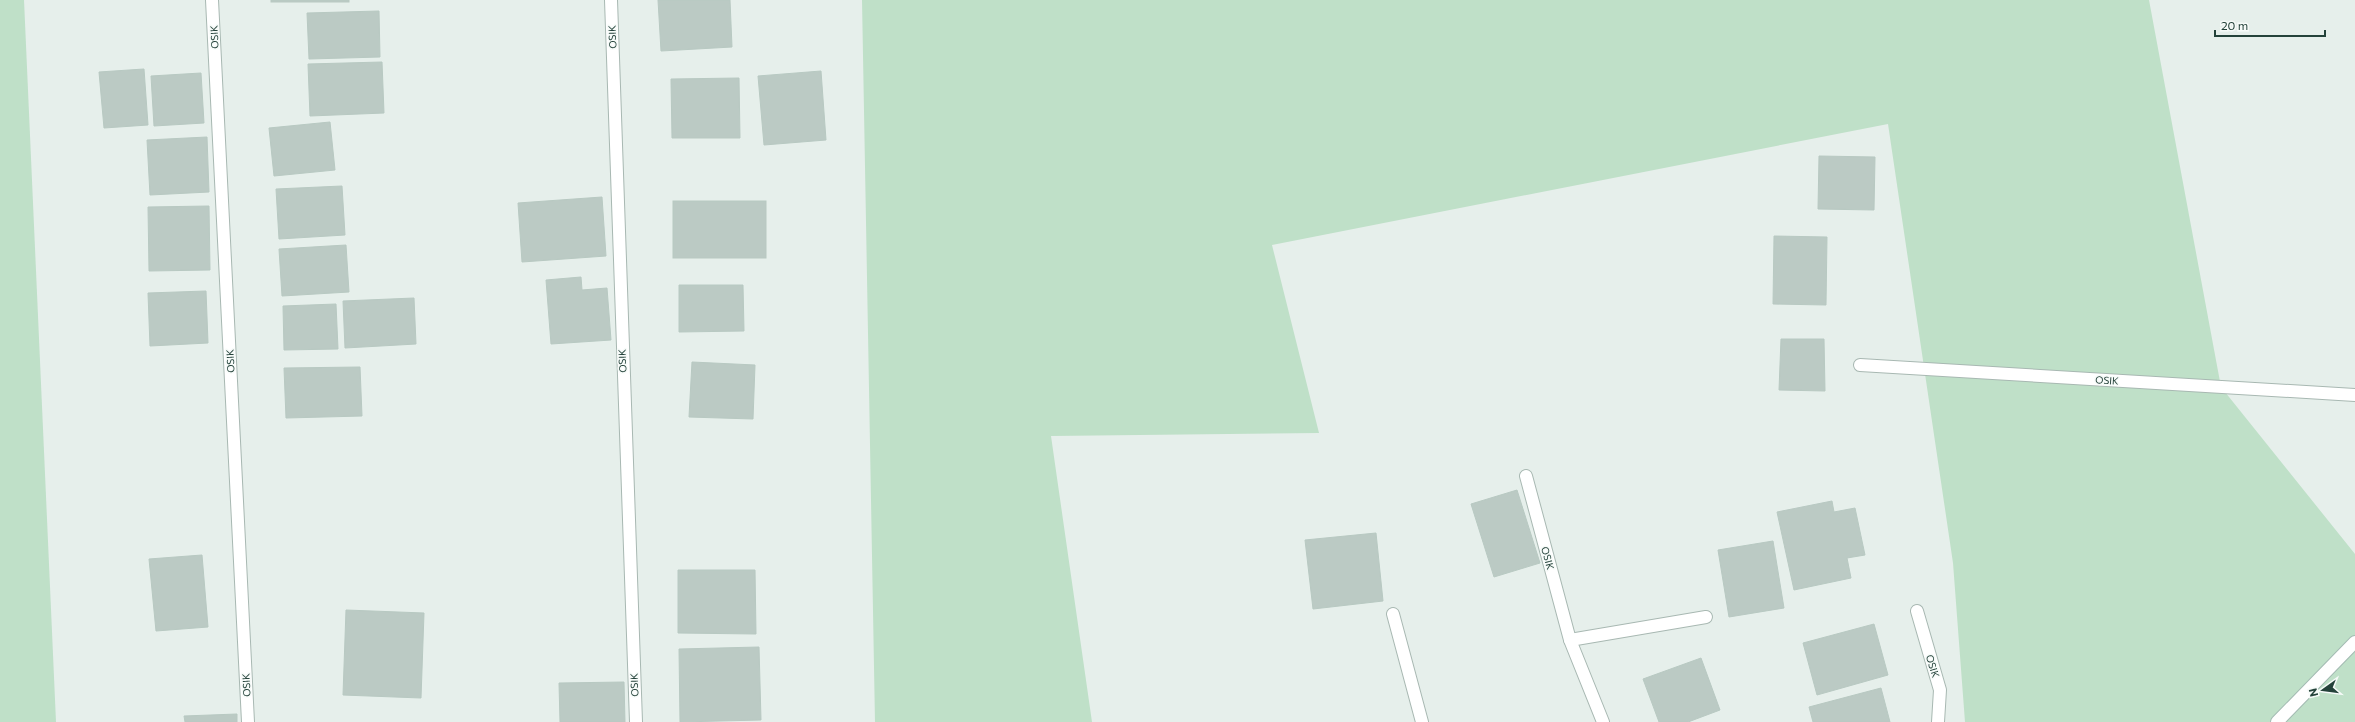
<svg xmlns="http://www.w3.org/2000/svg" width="2355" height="722" font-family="Commissioner,sans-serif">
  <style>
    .green { fill: #bfe0c8 }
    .building { fill: #bbcac4; stroke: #b8c9c2 }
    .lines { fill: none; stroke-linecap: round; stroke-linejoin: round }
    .minor-casing { stroke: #a8b8b2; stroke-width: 14 }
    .secondary-casing { stroke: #a4bbb3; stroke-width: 14 }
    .minor { stroke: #fff; stroke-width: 12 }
    .secondary { stroke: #fff; stroke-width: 12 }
    .labels { text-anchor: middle; stroke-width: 3; stroke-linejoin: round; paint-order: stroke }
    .street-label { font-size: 10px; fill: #24423a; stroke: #f7fbf9 }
  </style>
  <rect width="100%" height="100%" fill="#e6efeb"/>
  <g class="green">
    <path d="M0,0H24L56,722H0Z"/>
    <path d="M862,0H2149L2221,387L2355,554V722H1965L1953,563L1888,124L1272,245L1319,433L1051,436L1092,722H875Z"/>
  </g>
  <g class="building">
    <rect x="271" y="0" width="78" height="2"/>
    <path d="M658,0H730L732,47L661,51Z"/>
    <path d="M379,11L380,57L309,59L307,13Z"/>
    <path d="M382,62L384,113L310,116L308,64Z"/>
    <path d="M144,69L148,125L104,128L99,72Z"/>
    <path d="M821,71L826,140L764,145L758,76Z"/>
    <path d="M201,73L204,123L154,126L151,76Z"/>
    <path d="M739,78L740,138H672L671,79Z"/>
    <path d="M330,122L335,170L274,176L269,128Z"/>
    <path d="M207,137L209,192L150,195L147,140Z"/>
    <path d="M1819,156L1875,157L1874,210L1818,209Z"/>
    <path d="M342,186L345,235L279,239L276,189Z"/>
    <path d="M602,197L606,256L522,262L518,203Z"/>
    <rect x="673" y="201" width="93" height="57"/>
    <path d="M209,206L210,270L149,271L148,207Z"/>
    <path d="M1774,236L1827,237L1826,305L1773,304Z"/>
    <path d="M346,245L349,292L282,296L279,249Z"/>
    <path d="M581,277L582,290L607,288L611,340L551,344L546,280Z"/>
    <path d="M679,285H743L744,331L679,332Z"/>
    <path d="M206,291L208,343L150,346L148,293Z"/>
    <path d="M414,298L416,344L345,348L343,301Z"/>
    <path d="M336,304L338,349L284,350L283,306Z"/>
    <path d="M1781,339H1824L1825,391L1779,390Z"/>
    <path d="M692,362L755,365L753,419L689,417Z"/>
    <path d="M360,367L362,416L286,418L284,368Z"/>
    <path d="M1517,490L1540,563L1494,577L1471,504Z"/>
    <path d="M1832,501L1834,512L1855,508L1865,555L1847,558L1851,578L1794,590L1777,512Z"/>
    <path d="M1376,533L1383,601L1313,609L1305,540Z"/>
    <path d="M1773,541L1784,608L1729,617L1718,550Z"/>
    <path d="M202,555L208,627L156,631L149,559Z"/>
    <path d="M678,570H755L756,634L678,633Z"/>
    <path d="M346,610L424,613L421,698L343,695Z"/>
    <path d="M1874,624L1888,675L1817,695L1803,643Z"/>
    <path d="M759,647L761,720L680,722L679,649Z"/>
    <path d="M1701,658L1720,710L1688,722H1659L1643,679Z"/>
    <path d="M624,682L625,722H560L559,683Z"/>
    <path d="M1881,688L1890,722H1813L1809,707Z"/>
    <path d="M237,714V722H185L184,716Z"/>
  </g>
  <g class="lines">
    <g class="minor-casing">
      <g id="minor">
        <path d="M212,0L248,722"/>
        <path d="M611,0L636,722"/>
        <path d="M1860,365L2355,395"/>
        <path d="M1526,476L1570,640L1603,722"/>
        <path d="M1917,611L1940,690L1938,722"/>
        <path d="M1393,614L1422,722"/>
        <path d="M1570,640L1706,617"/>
      </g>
    </g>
    <g class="secondary-casing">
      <path id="secondary" d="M2277,722L2355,642"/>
    </g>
    <use href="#minor" class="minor"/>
    <use href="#secondary" class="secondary"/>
  </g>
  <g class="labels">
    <g class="street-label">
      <text transform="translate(214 37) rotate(-93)" y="4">OSIK</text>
      <text transform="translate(612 37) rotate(-92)" y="4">OSIK</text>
      <text transform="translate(230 361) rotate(-93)" y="4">OSIK</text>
      <text transform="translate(622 361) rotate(-92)" y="4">OSIK</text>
      <text transform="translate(2107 380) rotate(4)" y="4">OSIK</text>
      <text transform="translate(1548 558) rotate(75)" y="4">OSIK</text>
      <text transform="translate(1933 666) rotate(73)" y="4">OSIK</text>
      <text transform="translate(246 685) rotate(-93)" y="4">OSIK</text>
      <text transform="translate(634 685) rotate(-92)" y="4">OSIK</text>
    </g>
  </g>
  <g transform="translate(2323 690) rotate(256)" stroke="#f7fbf9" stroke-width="3" paint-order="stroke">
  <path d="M0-3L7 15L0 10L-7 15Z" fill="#24423a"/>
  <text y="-6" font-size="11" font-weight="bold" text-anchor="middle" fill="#24423a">N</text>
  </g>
  <path d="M2215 30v6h110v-6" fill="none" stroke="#24423a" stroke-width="2"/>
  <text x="2221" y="30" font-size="12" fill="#24423a" stroke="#f7fbf9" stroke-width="3" paint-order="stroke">20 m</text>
</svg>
